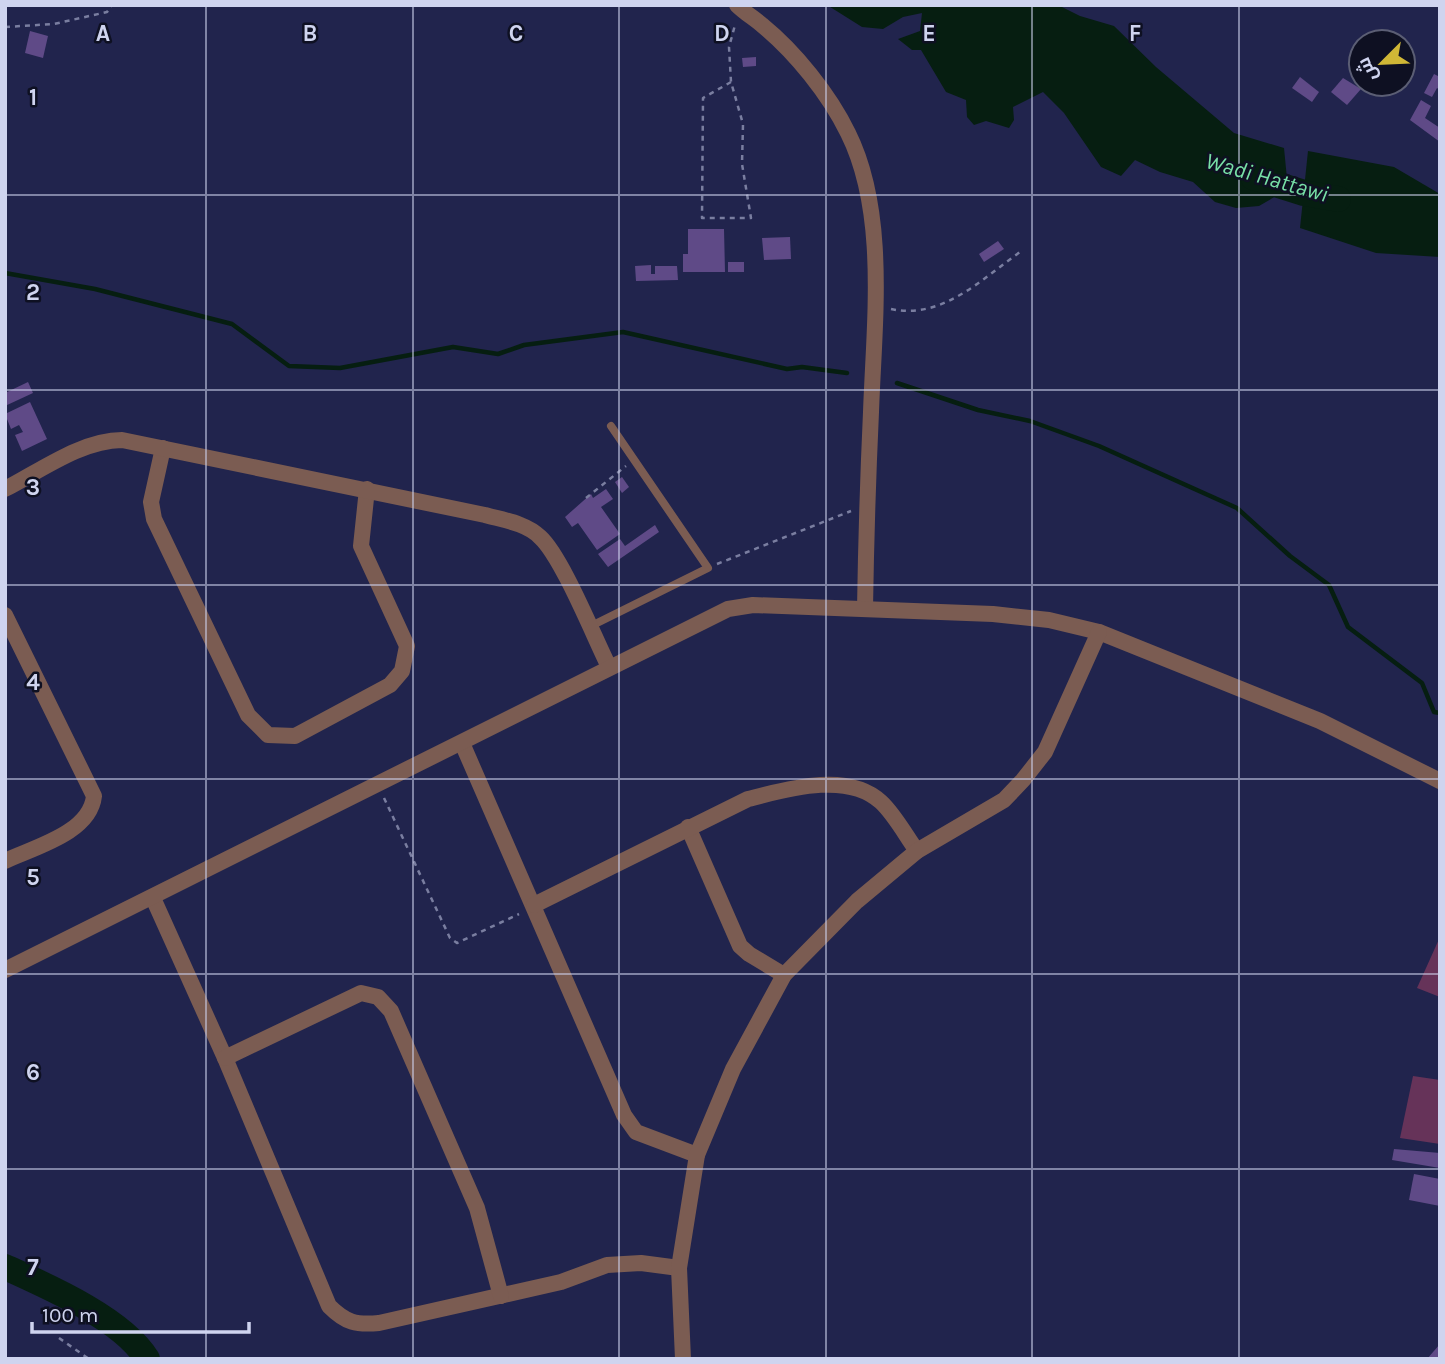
<svg xmlns="http://www.w3.org/2000/svg" width="1445" height="1364" font-family="Karla,Cairo,sans-serif">
  <style>
    .green { fill: #663359 }
    .water { fill: #061e11 }
    .lines { fill: none; stroke-linecap: round; stroke-linejoin: round }
    .stream { stroke: #061e11; stroke-width: 4.5 }
    .river { stroke: #061e11; stroke-width: 26 }
    .building { fill: #5f4a87 }
    .path { stroke: #7a7ea0; stroke-width: 2.5; stroke-dasharray: 5 5; stroke-linecap: butt }
    .service { stroke: #7b5c52; stroke-width: 8 }
    .minor { stroke: #7b5c52; stroke-width: 16 }
    .grid { fill: none; stroke: #cfd4ef; stroke-width: 2; stroke-opacity: 0.55 }
    .labels { text-anchor: middle; stroke-width: 5; stroke-linejoin: round; paint-order: stroke }
    .water-label { font-size: 23px; font-style: italic; fill: #78e0a7; stroke: #0e1022 }
    .grid-label { font-size: 23px; text-anchor: middle; font-weight: bold; fill: #cfd4ef; stroke: #0e1022; stroke-width: 5; stroke-linejoin: round; paint-order: stroke }
  </style>
  <rect width="100%" height="100%" fill="#21244d"/>
  <g class="green">
    <path d="M1440,937V997L1417,988Z"/>
    <path d="M1413,1076L1440,1080V1144L1400,1138Z"/>
  </g>
  <g class="water">
    <path d="M827,5H1058L1080,16L1114,26L1156,67L1234,133L1284,148L1288,189L1259,206L1236,208L1215,202L1193,182L1160,172L1135,160L1121,176L1101,167L1064,113L1043,92L1013,107L1014,120L1009,128L986,121L974,125L967,117L966,100L946,92L921,50H912L898,39L920,31L922,13L903,17L883,29L862,27Z"/>
    <path d="M1308,151L1394,167L1440,194V257L1376,253L1300,228Z"/>
  </g>
  <g class="lines">
    <g class="stream">
      <path d="M5,273L95,289L232,324L289,366L340,368L453,347L498,354L524,345L623,332L787,369L802,367L847,373"/>
      <path d="M897,383L978,410L1030,421L1099,446L1237,508L1290,556L1329,585L1348,627L1422,683L1434,712L1440,713"/>
    </g>
    <g class="river">
      <path d="M1253,177L1304,193L1338,199"/>
      <path d="M5,1267C47,1286 123,1319 147,1359"/>
    </g>
  </g>
  <g class="building">
    <path d="M30,31L48,36L43,58L25,53Z"/>
    <path d="M756,57V66L743,67L742,58Z"/>
    <path d="M1434,74L1440,77V90L1437,88L1432,97L1424,93Z"/>
    <path d="M1300,77L1319,92L1312,102L1292,88Z"/>
    <path d="M1343,78L1361,89L1347,105L1331,92Z"/>
    <path d="M1421,100L1431,106L1425,118L1440,128V142L1410,120Z"/>
    <path d="M688,229H724L725,272H683V254H688Z"/>
    <path d="M790,237L791,259L764,260L762,238Z"/>
    <path d="M998,241L1004,249L984,262L979,254Z"/>
    <rect x="728" y="262" width="16" height="10"/>
    <path d="M651,265V274H655V266H677L678,280L636,281L635,266Z"/>
    <path d="M28,382L33,393L5,406V393Z"/>
    <path d="M30,402L47,439L22,451L15,435L23,432L19,425L11,429L5,414Z"/>
    <path d="M622,477L629,487L622,493L615,482Z"/>
    <path d="M606,489L613,499L601,507L620,534L597,550L578,523L572,527L565,517L591,494L593,498Z"/>
    <path d="M655,525L659,532L608,567L598,554L620,539L625,546Z"/>
    <path d="M1394,1149L1440,1153V1168L1392,1160Z"/>
    <path d="M1414,1174L1440,1179V1206L1409,1200Z"/>
    <path d="M1440,1344V1359H1427Z"/>
  </g>
  <g class="lines">
    <g class="path">
      <path d="M5,27L54,24L107,12L112,5"/>
      <path d="M731,82L703,98L702,218H751L742,164L743,124L731,82L729,47L735,25"/>
      <path d="M891,309C942,320 982,279 1020,252"/>
      <path d="M586,498L626,466"/>
      <path d="M717,564L851,511"/>
      <path d="M384,798L450,938L457,943L519,914"/>
      <path d="M59,1338L89,1359"/>
    </g>
    <path class="service" d="M589,627L708,568L611,426"/>
    <g class="minor">
      <path d="M737,5C745,13 754,18 762,25C795,52 829,94 848,133C888,213 874,324 871,412C868,477 866,543 865,609"/>
      <path d="M163,448L151,502L154,519L248,715L268,735L295,736L390,685L402,671L407,646L361,546L367,489"/>
      <path d="M5,489C40,471 82,440 122,440L485,515C503,520 526,523 540,537C562,557 594,637 609,667"/>
      <path d="M5,615L94,796C90,833 35,847 5,861"/>
      <path d="M462,743L624,1115L636,1132L697,1155"/>
      <path d="M688,827L740,946L749,954L784,975"/>
      <path d="M153,898L225,1058L329,1306C346,1323 356,1325 379,1323L561,1282L607,1265L641,1263L679,1268"/>
      <path d="M534,905L748,799C787,789 848,771 881,802C895,815 906,836 917,851"/>
      <path d="M5,970L728,609L753,605L993,614L1049,620L1099,632L1320,721L1440,781"/>
      <path d="M225,1058L361,993L378,997L391,1011L477,1208L501,1296"/>
      <path d="M683,1359L679,1268L697,1155L733,1069L784,975L857,901L917,851L1004,800L1023,780L1045,752L1099,632"/>
    </g>
  </g>
  <path class="grid" d="M206,5V1359M413,5V1359M619,5V1359M826,5V1359M1032,5V1359M1239,5V1359M5,195H1440M5,390H1440M5,585H1440M5,779H1440M5,974H1440M5,1169H1440"/>
  <g class="labels">
    <g class="water-label">
      <text transform="translate(1267 177) rotate(16)" y="8">Wadi Hattawi</text>
    </g>
  </g>
  <g class="grid-label">
    <text x="103" y="41">A</text>
    <text x="310" y="41">B</text>
    <text x="516" y="41">C</text>
    <text x="722" y="41">D</text>
    <text x="929" y="41">E</text>
    <text x="1135" y="41">F</text>
    <text x="33" y="105">1</text>
    <text x="33" y="300">2</text>
    <text x="33" y="495">3</text>
    <text x="33" y="690">4</text>
    <text x="33" y="885">5</text>
    <text x="33" y="1080">6</text>
    <text x="33" y="1275">7</text>
  </g>
  <rect width="1445" height="1364" fill="none" stroke="#cfd4ef" stroke-width="14"/>
  <g transform="translate(1382 63) rotate(246)"><circle r="33" fill="#0e1022" stroke="#5b5e74" stroke-width="2"/>
  <path d="M0-5L12 26L0 18L-12 26Z" fill="#d0b736"/>
  <text y="-10" font-size="19" font-weight="bold" text-anchor="middle" fill="#cfd4ef">ش</text>
  </g>
  <path d="M32 1322v10h217v-10" fill="none" stroke="#cfd4ef" stroke-width="3.5"/>
  <text x="42" y="1322" font-size="21" fill="#cfd4ef" stroke="#0e1022" stroke-width="5" paint-order="stroke">100 m</text>
</svg>
